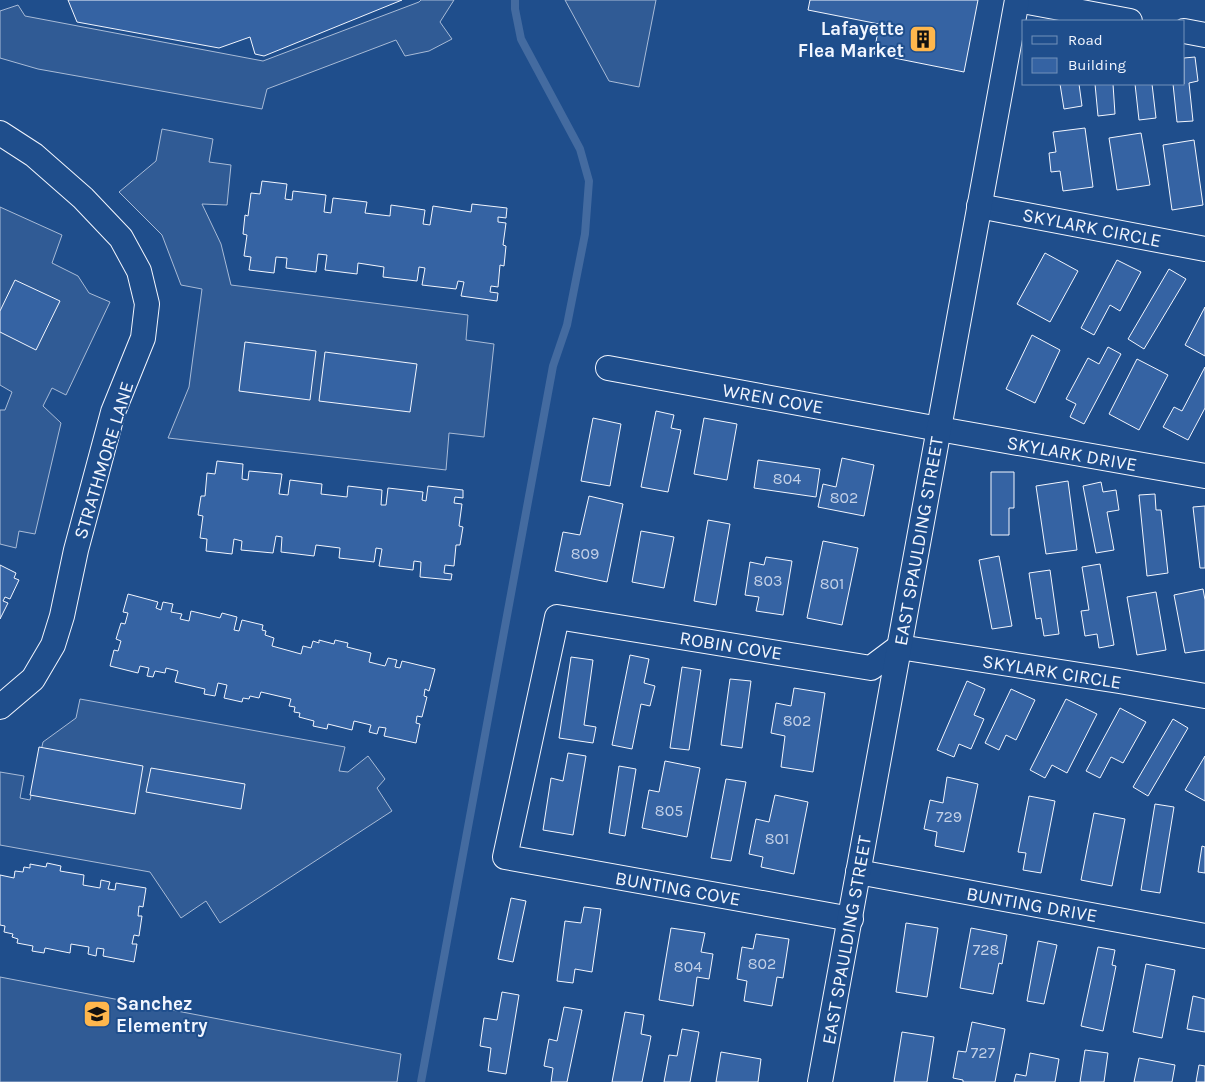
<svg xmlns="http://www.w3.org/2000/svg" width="1205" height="1082" font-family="Karla,sans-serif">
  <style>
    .built { fill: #305b95; stroke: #a8bbd7 }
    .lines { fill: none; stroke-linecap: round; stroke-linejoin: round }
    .stream { stroke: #446ba0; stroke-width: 8 }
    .building { fill: #3563a3; stroke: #f2f6ff }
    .street-casing { stroke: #f2f6ff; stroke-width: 26 }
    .street { stroke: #1f4e8c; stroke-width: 24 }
    .labels { text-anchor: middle; stroke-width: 4; stroke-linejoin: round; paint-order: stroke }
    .number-label { font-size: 16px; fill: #c3d1e8 }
    .poi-label { font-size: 19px; font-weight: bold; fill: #f2f6ff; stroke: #1f4e8c; text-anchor: end }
    .street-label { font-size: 19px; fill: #f2f6ff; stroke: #1f4e8c }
  </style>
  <rect width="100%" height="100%" fill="#1f4e8c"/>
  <g class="built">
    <path d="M421,0H454L440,22L452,39L429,51L405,56L396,40L267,89L262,109L38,69L0,58V11L18,5L25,16L263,61L419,2Z"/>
    <path d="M565,0H656L639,87L609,81Z"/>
    <path d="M162,129L213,139L209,162L231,165L227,205L202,204L221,244L231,285L468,315L466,340L494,344L484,437L449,433L446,470L168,438L189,387L202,289L181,285L162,235L119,192L156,161Z"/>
    <path d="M0,207L62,235L52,263L78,276L89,293L110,302L66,395L52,388L43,406L61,423L35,534L19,531L16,548L0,544V410H5L12,392L0,385Z"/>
    <path d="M80,699L345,747L339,771L348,772L368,756L385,779L377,788L392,811L220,923L206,901L181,918L150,872L0,845V772L24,776L20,798L30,800L43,742L76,718Z"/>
    <path d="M0,977L401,1054L397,1082H0Z"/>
  </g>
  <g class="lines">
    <path class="stream" d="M421,1082L553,366L567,325L585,234L589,181L580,149L521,39L515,9V0"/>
  </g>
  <g class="building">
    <path d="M68,0H402L264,56L255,54L250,37L219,48L77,22Z"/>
    <path d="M810,0H978L964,72L874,54L879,24L808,10Z"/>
    <path d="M1195,57L1198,81L1189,83L1193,121L1177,122L1173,84H1184V58Z"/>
    <path d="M1060,84H1079L1082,106L1064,109Z"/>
    <path d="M1095,84H1113L1115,114L1098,116Z"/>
    <path d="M1135,84H1152L1156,118L1139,120Z"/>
    <path d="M1085,128L1093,187L1063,191L1060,171L1051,172L1049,153L1056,152L1053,132Z"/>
    <path d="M1141,133L1150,185L1117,190L1109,138Z"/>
    <path d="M1194,140L1203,205L1172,210L1163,145Z"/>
    <path d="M262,181L287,184L285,199L292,200L293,191L326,195L324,212L331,213L333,198L367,202L365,213L390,216L391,205L425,210L423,224L430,225L433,206L471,212L472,204L507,208L506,218L498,217V222L506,223L503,245L506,246L504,266L500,265L498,287L491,286L490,292L498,293L497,301L461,296L464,282L458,281L456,289L422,285L425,268L419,267L417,281L383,277L384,267L358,263L357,274L325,270L327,255L318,254L316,272L286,268L287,258L276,257L274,273L249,270L251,257L244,256L247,235L243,234L245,215L248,216L251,193L260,194Z"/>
    <path d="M1045,253L1078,271L1050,322L1017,304Z"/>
    <path d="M1117,260L1141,272L1120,311L1110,305L1094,335L1081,328Z"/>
    <path d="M1169,269L1186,279L1144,349L1128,339Z"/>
    <path d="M15,280L60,301L36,350L0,332V311Z"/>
    <path d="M1205,307V356L1185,345Z"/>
    <path d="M1032,335L1060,350L1035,403L1006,389Z"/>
    <path d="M245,342L316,351L310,400L239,391Z"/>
    <path d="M1108,347L1121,354L1084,424L1070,417L1076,404L1066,399L1088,358L1099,364Z"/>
    <path d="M325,352L417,364L410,412L319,401Z"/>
    <path d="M1137,359L1168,375L1139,430L1109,414Z"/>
    <path d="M1205,367V408L1188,440L1163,427L1174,407L1182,411Z"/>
    <path d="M656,411L674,415L671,428L681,430L668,492L641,487Z"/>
    <path d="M593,418L621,424L610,486L581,481Z"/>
    <path d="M704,418L737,424L727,480L694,474Z"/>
    <path d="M842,458L874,465L864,516L818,507L823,484L836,487Z"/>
    <path d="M758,460L820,469L816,497L754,488Z"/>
    <path d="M217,461L243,464L242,479L248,480L249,471L282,474L279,494L288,495L290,480L322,484L321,494L347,497L348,486L382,490L381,505H386L388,488L423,492L422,500L426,501L428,486L463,490V498L455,497L454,503L462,504L459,526L463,527L460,545H456L454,566L445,565L444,573L452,574L451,580L420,577L421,562L414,561L413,570L379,566L382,549L376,548L374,562L339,558L340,548L316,545L314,556L281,552L282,537L276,536L273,553L241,550L242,541L234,539L232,554L206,551L207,539L200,538L203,516L198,515L201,496H205L207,473L215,474Z"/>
    <path d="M991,472H1014V508H1009V535H991Z"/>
    <path d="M1068,481L1077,550L1046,554L1036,486Z"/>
    <path d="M1101,482L1103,492L1116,490L1119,510L1107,512L1114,550L1096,553L1083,486Z"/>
    <path d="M1155,494L1156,510H1161L1168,573L1147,576L1139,495Z"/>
    <path d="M589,496L623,504L607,582L555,571L563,532L580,535Z"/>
    <path d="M1205,506V568H1200L1193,507Z"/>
    <path d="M708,520L730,524L716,605L694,601Z"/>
    <path d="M641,531L674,537L664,588L632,582Z"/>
    <path d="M823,541L858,548L842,625L807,618Z"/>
    <path d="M999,556L1012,626L992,629L979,560Z"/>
    <path d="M766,557L792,561L783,615L756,611L759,597L745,595L750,562L764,565Z"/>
    <path d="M1100,564L1114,645L1099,648L1097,634L1085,636L1081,611L1089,610L1082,567Z"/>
    <path d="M0,565L16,573L14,578L19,580L10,599L5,597L3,601L8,603L0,619Z"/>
    <path d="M1050,570L1059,634L1044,636L1041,618L1036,619L1029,573Z"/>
    <path d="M1203,589L1205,600V650L1185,653L1174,595Z"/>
    <path d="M1156,592L1166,650L1137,655L1127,597Z"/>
    <path d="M128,594L158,602L156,608L161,610L163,602L173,604L171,612L182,614L180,619L189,621L191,611L220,618L222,613L237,617L234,630L239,631L242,620L263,625L262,630L266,631L265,635L274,638L272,646L301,654L303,646L311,648L313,641L319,643V640L334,644L335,640L348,643L347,647L371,653L369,662L385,666L388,658L397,660L395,667L400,668L402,661L435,669L429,691L425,689L424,696L427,697L422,717L417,716L416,723L420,724L416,743L384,736L386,728L379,727L377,734L369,732L371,725L354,721L352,730L328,724L327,729L313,726L314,721L299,717L300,713L294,712L295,707L289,706L291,699L261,692L259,698L250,696L249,699L243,698L242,702L224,698L227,685L218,683L215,696L204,694L205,689L175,682L178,671L166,668L165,673L155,671L153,677L147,676L149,668L140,666L138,673L110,666L114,650L118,651L121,641L116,639L121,623L125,624L128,613L123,612Z"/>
    <path d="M630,655L649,659L644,683L655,686L650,706L641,704L632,749L612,745Z"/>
    <path d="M571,657L593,660L584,725L596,727L593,743L559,738Z"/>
    <path d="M682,667L701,670L689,750L670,748Z"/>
    <path d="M730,679L751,681L742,748L721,745Z"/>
    <path d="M967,681L985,689L974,715L984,719L971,749L959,744L954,757L937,750Z"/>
    <path d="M794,688L825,693L813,772L781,767L785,736L771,733L776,703L791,706Z"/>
    <path d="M1011,689L1035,700L1016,740L1006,735L999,750L985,743Z"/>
    <path d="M1066,699L1097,714L1067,773L1052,765L1045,778L1030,770Z"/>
    <path d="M1120,708L1146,722L1123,763L1111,757L1100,778L1086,771Z"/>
    <path d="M1173,719L1188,728L1148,796L1133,787Z"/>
    <path d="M39,747L143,766L135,814L30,795Z"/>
    <path d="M568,753L586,756L573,835L543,830L551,778L563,781Z"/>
    <path d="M1205,756V801L1185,790Z"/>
    <path d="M665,761L700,768L687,837L642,828L649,790L659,792Z"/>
    <path d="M619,766L636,769L625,836L609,833Z"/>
    <path d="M151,768L245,784L241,809L146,792Z"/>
    <path d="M947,777L978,784L964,852L935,846L937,832L924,829L930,800L943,803Z"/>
    <path d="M726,779L746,782L731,861L711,858Z"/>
    <path d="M775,795L808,802L794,874L761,867L763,857L749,854L756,819L769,822Z"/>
    <path d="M1029,796L1055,801L1041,873L1023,870L1026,853L1018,852Z"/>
    <path d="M1155,804L1174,807L1160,893L1141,890Z"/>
    <path d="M1094,813L1125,819L1112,886L1081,880Z"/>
    <path d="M1202,846L1205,847V873L1198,872Z"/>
    <path d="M47,863L61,866L60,871L84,875L83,885L100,888L101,880L110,882L108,889L115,890L116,883L146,888L143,907L139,906L138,916H142L139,936L134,935L132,944H137L134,962L103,956L104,949L97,948L96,956L88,954L89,947L71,944L70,953L45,948L44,953L32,951L33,946L17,943L18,939L12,937L13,934L4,932L5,926L0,925V875L14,878L15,871L23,872L24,867L30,868V864L46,867Z"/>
    <path d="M511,898L526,901L513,962L498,959Z"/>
    <path d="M584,907L601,909L592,972L575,969L573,983L557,981L565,921L581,923Z"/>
    <path d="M906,923L938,928L927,997L896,992Z"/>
    <path d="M671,928L705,933L701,952L713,954L709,979L697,977L693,1006L659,1000Z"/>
    <path d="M971,928L1007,935L1002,964L999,963L993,994L960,988Z"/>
    <path d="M756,934L789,939L783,978L777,977L772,1006L744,1001L747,981L737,979L742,947L753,949Z"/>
    <path d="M1038,941L1057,945L1044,1004L1027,1001Z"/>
    <path d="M1098,947L1115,950L1112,965L1116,966L1103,1031L1081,1026Z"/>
    <path d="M1146,964L1175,970L1162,1038L1133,1032Z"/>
    <path d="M502,992L519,995L506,1074L488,1071L491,1048L480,1046L484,1018L497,1020Z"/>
    <path d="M1193,996L1205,999V1032L1187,1029Z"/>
    <path d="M564,1007L582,1010L567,1082H551L553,1068L544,1066L549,1039L557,1041Z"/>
    <path d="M625,1012L644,1015L641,1034L651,1036L642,1082H612Z"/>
    <path d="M972,1022L1005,1029L995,1082H963V1080L953,1078L958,1051L966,1052Z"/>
    <path d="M682,1029L699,1032L690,1082H664L669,1055L677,1056Z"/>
    <path d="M902,1032L934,1037L927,1082H894Z"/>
    <path d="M1085,1050L1108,1053L1104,1082H1080Z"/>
    <path d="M721,1052L761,1059L758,1082H716Z"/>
    <path d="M1030,1053L1059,1059L1055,1082H1014L1016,1074L1026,1076Z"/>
    <path d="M1139,1058L1175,1065L1172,1082H1134Z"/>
    <path d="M1199,1065L1205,1066V1082H1196Z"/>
  </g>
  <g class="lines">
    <g class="street-casing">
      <g id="street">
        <path d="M1017,0L1130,21"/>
        <path d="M1184,31L1205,35"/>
        <path d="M0,133L34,155L83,198L121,238L139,271L147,304L143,338L113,412L76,550L62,616L53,645L33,679L0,707"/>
        <path d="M979,206L1205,249"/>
        <path d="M608,368L939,429L1205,476"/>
        <path d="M858,872L1205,936"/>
        <path d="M851,919L505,857L557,617L871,668L899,647L1119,681L1205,696"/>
        <path d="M820,1082L1017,0"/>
      </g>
    </g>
    <use href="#street" class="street"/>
  </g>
  <defs>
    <g id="building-square" transform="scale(1.4375)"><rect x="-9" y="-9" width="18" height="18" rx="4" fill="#ffb74d" stroke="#1f4e8c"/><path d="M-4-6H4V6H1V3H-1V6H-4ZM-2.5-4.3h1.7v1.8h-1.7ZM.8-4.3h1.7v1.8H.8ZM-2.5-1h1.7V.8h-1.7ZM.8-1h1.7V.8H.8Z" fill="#111"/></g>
    <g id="school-square" transform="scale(1.4375)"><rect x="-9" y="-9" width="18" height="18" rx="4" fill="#ffb74d" stroke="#1f4e8c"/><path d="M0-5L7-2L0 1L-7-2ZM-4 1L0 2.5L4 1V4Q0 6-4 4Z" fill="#111"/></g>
  </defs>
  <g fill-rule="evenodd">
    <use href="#building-square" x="923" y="39"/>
    <use href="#school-square" x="97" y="1014"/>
  </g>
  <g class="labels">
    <g class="number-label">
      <text x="787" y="484">804</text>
      <text x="844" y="503">802</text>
      <text x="585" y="559">809</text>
      <text x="768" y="586">803</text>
      <text x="832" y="589">801</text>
      <text x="797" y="726">802</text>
      <text x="669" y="816">805</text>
      <text x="949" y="822">729</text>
      <text x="777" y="844">801</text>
      <text x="986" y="955">728</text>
      <text x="762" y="969">802</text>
      <text x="688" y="972">804</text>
      <text x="983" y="1058">727</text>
    </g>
    <g class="poi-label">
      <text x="904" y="35">Lafayette<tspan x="904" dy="22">Flea Market</tspan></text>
      <text x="116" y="1010" text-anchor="start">Sanchez<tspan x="116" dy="22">Elementry</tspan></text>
    </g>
    <g class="street-label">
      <text transform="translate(1092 227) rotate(11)" y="7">SKYLARK CIRCLE</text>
      <text transform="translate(773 398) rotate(10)" y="7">WREN COVE</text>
      <text transform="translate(1072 453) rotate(10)" y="7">SKYLARK DRIVE</text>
      <text transform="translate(103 460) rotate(-73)" y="7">STRATHMORE LANE</text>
      <text transform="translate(918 541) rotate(-80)" y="7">EAST SPAULDING STREET</text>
      <text transform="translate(731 645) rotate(9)" y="7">ROBIN COVE</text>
      <text transform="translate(1052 671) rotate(9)" y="7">SKYLARK CIRCLE</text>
      <text transform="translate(678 888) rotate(10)" y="7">BUNTING COVE</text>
      <text transform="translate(1032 904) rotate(10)" y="7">BUNTING DRIVE</text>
      <text transform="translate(846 940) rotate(-80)" y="7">EAST SPAULDING STREET</text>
    </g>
  </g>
  <rect x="1022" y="20" width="162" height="65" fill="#1f4e8c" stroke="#7391ba"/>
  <rect x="1032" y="36" width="25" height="8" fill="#1f4e8c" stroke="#7391ba"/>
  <text x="1068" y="45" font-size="15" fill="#f2f6ff">Road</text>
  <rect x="1032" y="58" width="25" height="15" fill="#3563a3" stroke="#7391ba"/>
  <text x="1068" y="70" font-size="15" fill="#f2f6ff">Building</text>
</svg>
